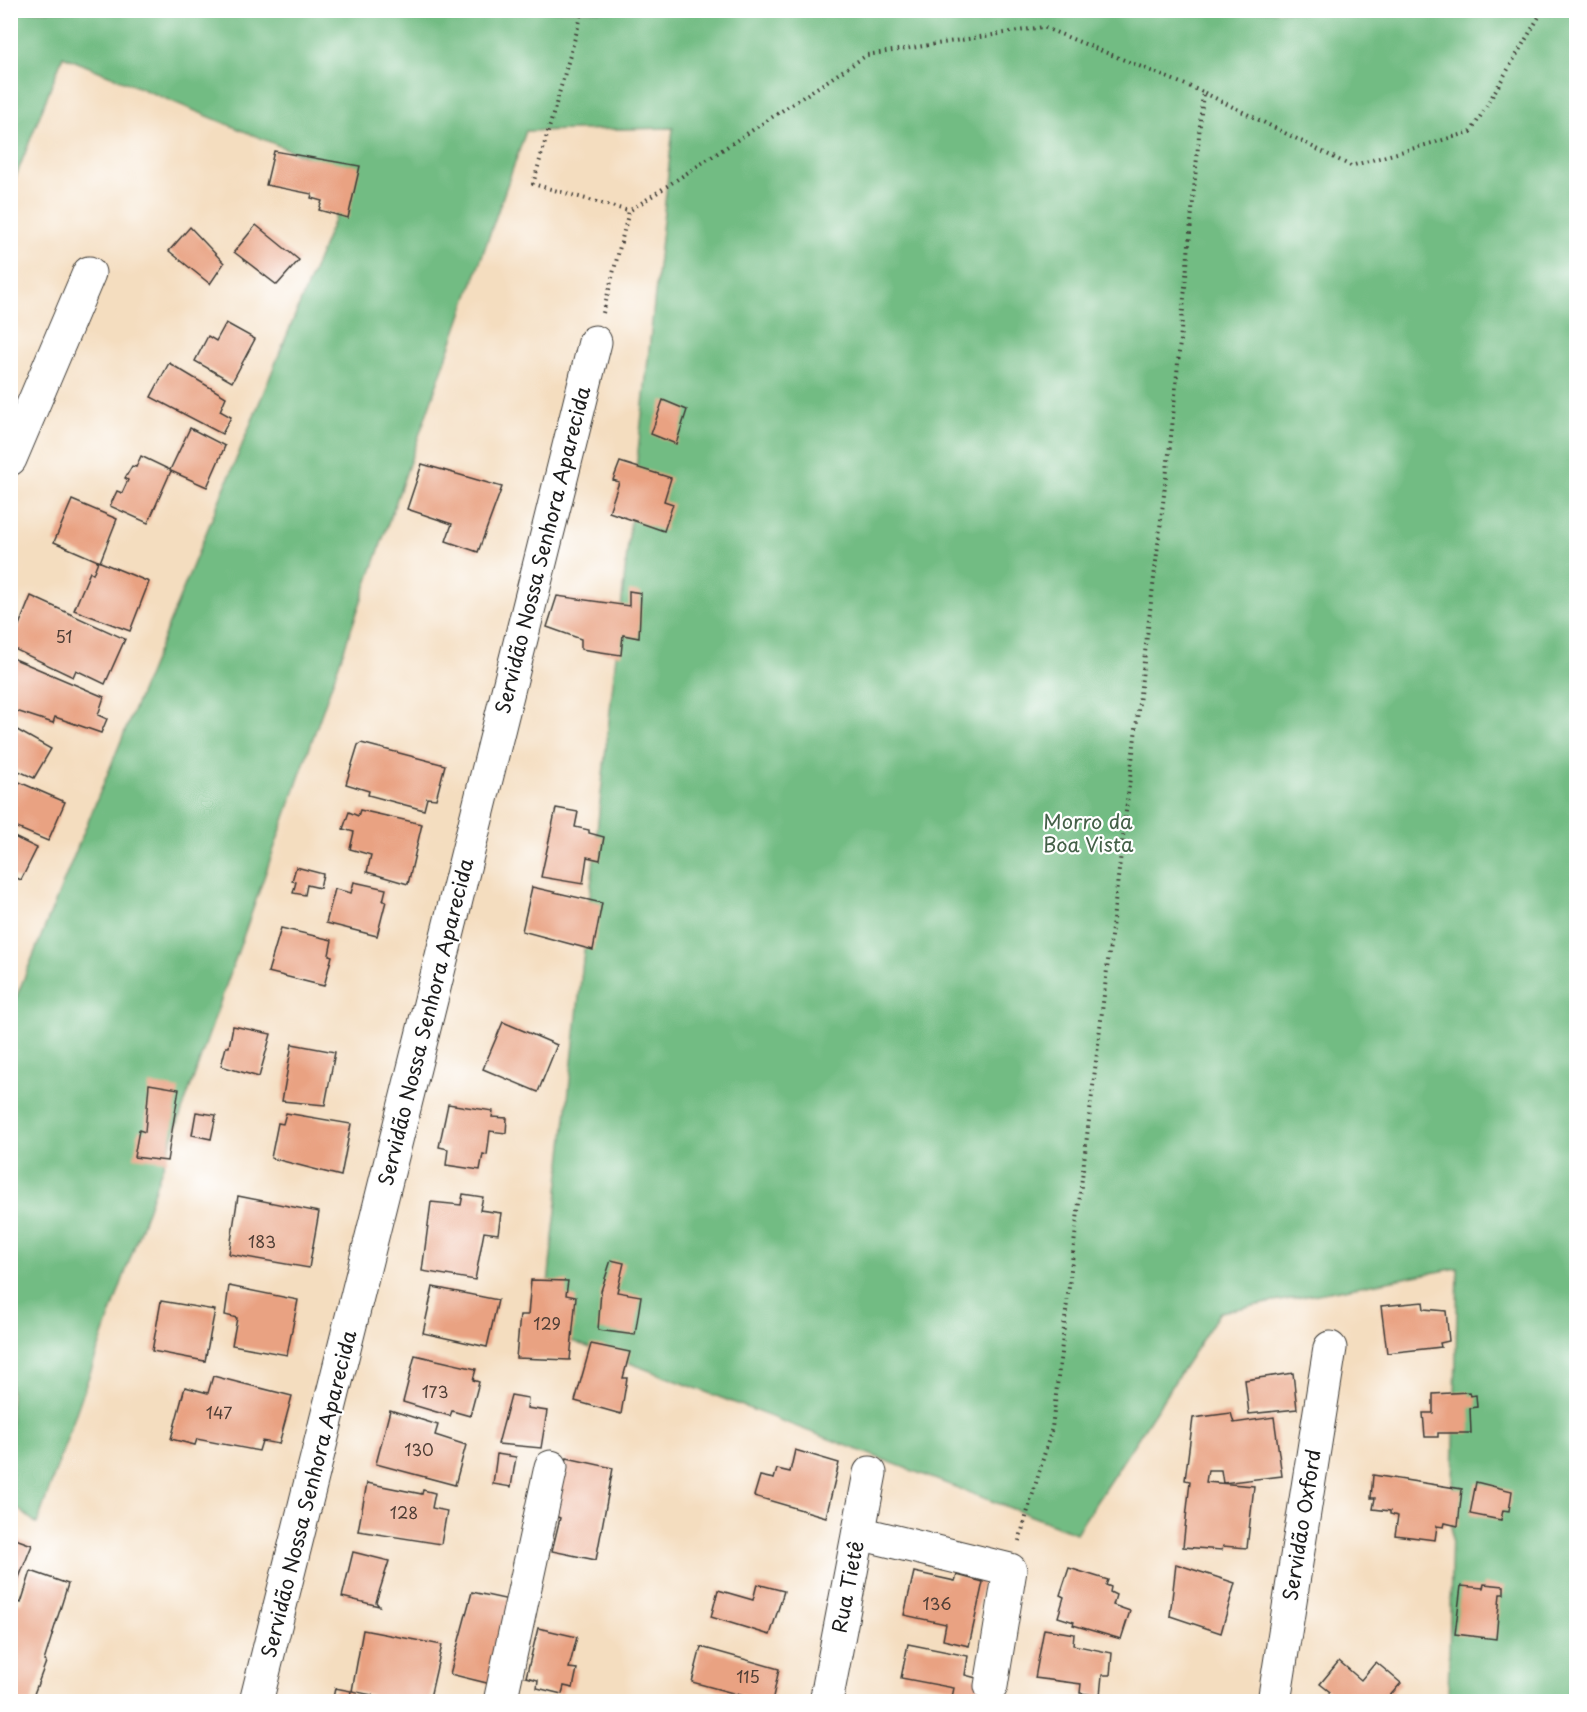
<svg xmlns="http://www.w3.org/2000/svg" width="1587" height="1712" font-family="'Playpen Sans',sans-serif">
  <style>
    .forest { fill: #72bc83; stroke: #476c50; stroke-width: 1.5 }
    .building { fill: #e9a282 }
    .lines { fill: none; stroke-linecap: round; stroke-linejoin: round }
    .minor-casing { stroke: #3c3934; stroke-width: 35 }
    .path { stroke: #3c3934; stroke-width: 4; stroke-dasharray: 1.5 4.5; stroke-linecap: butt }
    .minor { stroke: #fff; stroke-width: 33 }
    .labels { text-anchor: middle; stroke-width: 4.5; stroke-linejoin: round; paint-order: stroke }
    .number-label { font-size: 16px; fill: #4f3e36 }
    .street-label { font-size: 20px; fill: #1c1c1c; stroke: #fff }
    .park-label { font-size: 20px; fill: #446048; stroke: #fff }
  </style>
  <rect width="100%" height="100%" fill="#fff"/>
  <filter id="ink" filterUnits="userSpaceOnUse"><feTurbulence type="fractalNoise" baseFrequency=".0167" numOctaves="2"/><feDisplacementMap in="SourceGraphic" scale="12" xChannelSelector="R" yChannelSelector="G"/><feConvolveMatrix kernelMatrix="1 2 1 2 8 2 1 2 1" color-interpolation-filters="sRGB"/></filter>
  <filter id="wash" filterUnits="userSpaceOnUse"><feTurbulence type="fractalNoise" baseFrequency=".008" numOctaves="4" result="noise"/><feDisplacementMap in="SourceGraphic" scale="24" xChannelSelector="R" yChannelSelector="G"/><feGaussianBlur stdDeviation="1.35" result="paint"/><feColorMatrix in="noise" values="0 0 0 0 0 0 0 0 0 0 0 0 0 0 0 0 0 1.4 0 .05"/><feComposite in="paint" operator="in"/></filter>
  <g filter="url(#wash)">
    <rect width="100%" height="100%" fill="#f4ddbf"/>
    <path class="forest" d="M11,11H1576V1701H1448L1458,1268L1220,1312L1076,1533L543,1330L673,128L526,131L37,1524L11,1503V1010L352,176L63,56L11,189Z"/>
    <g id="blocks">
      <g class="building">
        <path d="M274,151L360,166L348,218L319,210L322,201L311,198L312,194L266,185Z"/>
        <path d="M256,225L299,260L277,285L234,252Z"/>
        <path d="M190,227L224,263L210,284L169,251Z"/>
        <path d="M226,323L255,339L232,382L195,361L208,336L216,341Z"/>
        <path d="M169,363L226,397L220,411L231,417L222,434L151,397Z"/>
        <path d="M663,400L687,410L676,444L651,434Z"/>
        <path d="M190,428L225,446L207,487L171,471L148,523L110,506L117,491L122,493L128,480L125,478L132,466L136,467L141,456L170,470Z"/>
        <path d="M620,462L671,478L664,501L673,504L664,531L609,512L619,482L613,480Z"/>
        <path d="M422,464L502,487L478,552L446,541L452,524L407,509Z"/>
        <path d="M72,500L117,519L100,562L54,542Z"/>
        <path d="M98,561L149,582L130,631L74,610L90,572L93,574Z"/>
        <path d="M629,591L641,593L639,638L623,635L621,655L581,649V639L547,627L557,596L629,606Z"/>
        <path d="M31,596L125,639L105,684L76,670L73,677L10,647Z"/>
        <path d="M10,657L104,697L98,715L107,719L101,733L55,717L53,723L10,709Z"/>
        <path d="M10,726L51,749L34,778L10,767Z"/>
        <path d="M361,743L445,765L436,799L427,798L424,810L368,795L369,791L346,784L358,745Z"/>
        <path d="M10,778L65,802L48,841L10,825Z"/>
        <path d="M556,808L578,812L575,827L589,830V833L604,837L600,860L587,857L583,884L541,877Z"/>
        <path d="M360,810L422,824L408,884L367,872L371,855L350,849L354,832L343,829L349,812L358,816Z"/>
        <path d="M10,835L37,848L21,880L10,875Z"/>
        <path d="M296,867L323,874L320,888L307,885L305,895L293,893L296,882L292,881Z"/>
        <path d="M354,882L386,889L383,901H386L377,936L326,923L335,889L351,893Z"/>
        <path d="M532,887L602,903L593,950L522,931Z"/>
        <path d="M281,928L332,940L329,955L332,956L324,986L268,972Z"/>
        <path d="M503,1022L557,1045L538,1092L483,1069Z"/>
        <path d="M233,1026L271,1034L259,1077L221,1066L226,1047H229Z"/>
        <path d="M292,1044L335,1052L325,1105L282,1101Z"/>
        <path d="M149,1084L179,1089L167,1161L134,1157L139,1130L145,1132Z"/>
        <path d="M448,1104L493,1111L492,1117L507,1118L506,1133L490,1131L487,1155L483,1154L480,1170L446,1165L448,1149L439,1147Z"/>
        <path d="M196,1112L216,1115L211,1139L192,1135Z"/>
        <path d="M286,1113L351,1124L341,1176L271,1158L278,1123L283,1124Z"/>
        <path d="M463,1194L483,1197L480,1210L501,1213L498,1234L484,1232L475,1280L422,1271L431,1202L461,1205Z"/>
        <path d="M238,1196L319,1212L309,1268L229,1254Z"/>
        <path d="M611,1260L624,1263L617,1292L641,1296L635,1335L598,1330L601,1291Z"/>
        <path d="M531,1280L568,1281L566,1295L576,1297L570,1360L516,1358L520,1315H528Z"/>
        <path d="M229,1286L298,1300L287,1355L232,1345L237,1318L225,1315Z"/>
        <path d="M433,1287L498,1300L487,1347L423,1333Z"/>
        <path d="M161,1301L215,1310L205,1361L152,1351Z"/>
        <path d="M1423,1302L1424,1309L1446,1311L1449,1341L1440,1343L1441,1347L1387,1353L1381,1306Z"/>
        <path d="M591,1344L630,1352L623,1378H627L621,1414L575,1401Z"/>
        <path d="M415,1355L476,1369L473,1380L479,1382L470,1416L452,1411L450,1416L403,1402Z"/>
        <path d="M1293,1373L1297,1409L1249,1414L1245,1380Z"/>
        <path d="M213,1376L292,1396L279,1444L262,1441L259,1451L197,1439L195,1445L171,1439L185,1387L208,1393Z"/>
        <path d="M1469,1392L1470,1396L1476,1395L1477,1407L1470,1408L1471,1433H1438V1437H1425L1423,1413H1433V1394Z"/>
        <path d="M511,1395L528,1398L527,1408L547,1411L541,1448L498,1444Z"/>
        <path d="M390,1410L438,1425L435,1435L466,1445L455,1485L376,1464Z"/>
        <path d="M1231,1413L1234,1423L1274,1417L1282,1476L1223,1483L1221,1470H1208L1206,1482L1254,1486L1247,1548L1223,1546L1222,1550L1183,1547L1190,1481L1185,1480L1193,1418Z"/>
        <path d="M795,1450L839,1463L826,1517L754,1496L760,1476L774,1479L777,1469L790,1472Z"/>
        <path d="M497,1454L516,1457L511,1487L493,1484Z"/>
        <path d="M567,1458L613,1468L596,1560L552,1551L560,1518L553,1515Z"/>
        <path d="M1373,1475L1462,1489L1458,1526L1445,1523L1444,1527L1437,1526L1435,1540L1395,1535L1398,1516L1390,1514V1511L1373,1509L1375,1498H1371Z"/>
        <path d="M1476,1482L1512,1491L1509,1511L1503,1510L1501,1520L1470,1514Z"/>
        <path d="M367,1483L422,1494L423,1490L435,1493L432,1508L447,1511L441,1544L358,1531Z"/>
        <path d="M10,1537L32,1545L14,1590L10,1589Z"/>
        <path d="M353,1552L389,1561L376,1602L379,1606L342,1597Z"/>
        <path d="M1176,1564L1235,1583L1221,1633L1170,1616Z"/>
        <path d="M1069,1568L1108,1580L1106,1585L1111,1587L1110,1592L1116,1595L1113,1605L1130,1611L1121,1639L1073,1625L1074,1622L1058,1617L1064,1597L1060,1595Z"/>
        <path d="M31,1571L68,1584L44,1661L46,1662L31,1702H10V1641L16,1624L10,1620L16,1601L21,1603Z"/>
        <path d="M914,1572L955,1581L957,1575L983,1582L969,1646L943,1640L946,1624L904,1615Z"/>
        <path d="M757,1584L784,1591L770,1635L711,1617L718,1590L753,1600Z"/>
        <path d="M1484,1584L1504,1586V1594H1500L1496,1639L1455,1634L1461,1586L1483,1588Z"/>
        <path d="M472,1592L514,1601L495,1685L450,1674Z"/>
        <path d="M538,1628L577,1637L569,1668L577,1669L573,1688L564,1686L562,1694L537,1688L538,1680L526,1677Z"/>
        <path d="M1044,1629L1074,1634L1073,1645L1112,1653L1110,1675H1102L1100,1696L1080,1693L1081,1684L1035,1678Z"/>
        <path d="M363,1630L442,1645L429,1702H370L372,1695L352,1691Z"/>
        <path d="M908,1644L968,1656L965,1675L984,1680L979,1702H951L954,1688L901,1678Z"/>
        <path d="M701,1647L779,1669L772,1702H742L744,1696L692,1682Z"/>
        <path d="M1339,1661L1361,1680L1376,1662L1401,1683L1387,1699L1389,1702H1323L1330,1692L1320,1684Z"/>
        <path d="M335,1688L351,1691L349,1702H328L329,1697L333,1698Z"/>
      </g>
    </g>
  </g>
  <g filter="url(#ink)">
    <use href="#blocks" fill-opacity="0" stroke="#3c3934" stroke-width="1.5"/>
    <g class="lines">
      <g class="minor-casing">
        <g id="minor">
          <path d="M10,459L89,273"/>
          <path d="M859,1533L1010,1570L991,1686"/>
          <path d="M256,1702L595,342"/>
          <path d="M500,1702L551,1467"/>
          <path d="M826,1702L870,1473"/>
          <path d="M1274,1702L1330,1348"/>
        </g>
      </g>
      <g class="path">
        <path d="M583,10L533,184L629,211"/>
        <path d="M603,313L629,211L867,55L1043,27L1203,92"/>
        <path d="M1019,1541L1052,1428L1172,428L1203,92L1351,166L1471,132L1543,10"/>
      </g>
      <use href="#minor" class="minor"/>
    </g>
  </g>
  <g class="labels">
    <g class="number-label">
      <text x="64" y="643">51</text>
      <text x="262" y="1248">183</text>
      <text x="547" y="1330">129</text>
      <text x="435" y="1398">173</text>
      <text x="219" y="1419">147</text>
      <text x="419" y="1456">130</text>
      <text x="404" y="1519">128</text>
      <text x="937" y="1610">136</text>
      <text x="748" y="1683">115</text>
    </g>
    <g class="street-label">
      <text transform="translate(543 550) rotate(-76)" y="7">Servidão Nossa Senhora Aparecida</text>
      <text transform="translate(426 1022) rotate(-76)" y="7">Servidão Nossa Senhora Aparecida</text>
      <text transform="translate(309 1494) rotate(-76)" y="7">Servidão Nossa Senhora Aparecida</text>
      <text transform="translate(1302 1525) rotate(-81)" y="7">Servidão Oxford</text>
      <text transform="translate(848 1587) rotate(-79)" y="7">Rua Tietê</text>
    </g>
    <g class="park-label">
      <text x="1088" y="829">Morro da<tspan x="1088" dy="23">Boa Vista</tspan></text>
    </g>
  </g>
  <rect width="1587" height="1712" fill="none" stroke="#fff" stroke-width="36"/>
</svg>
